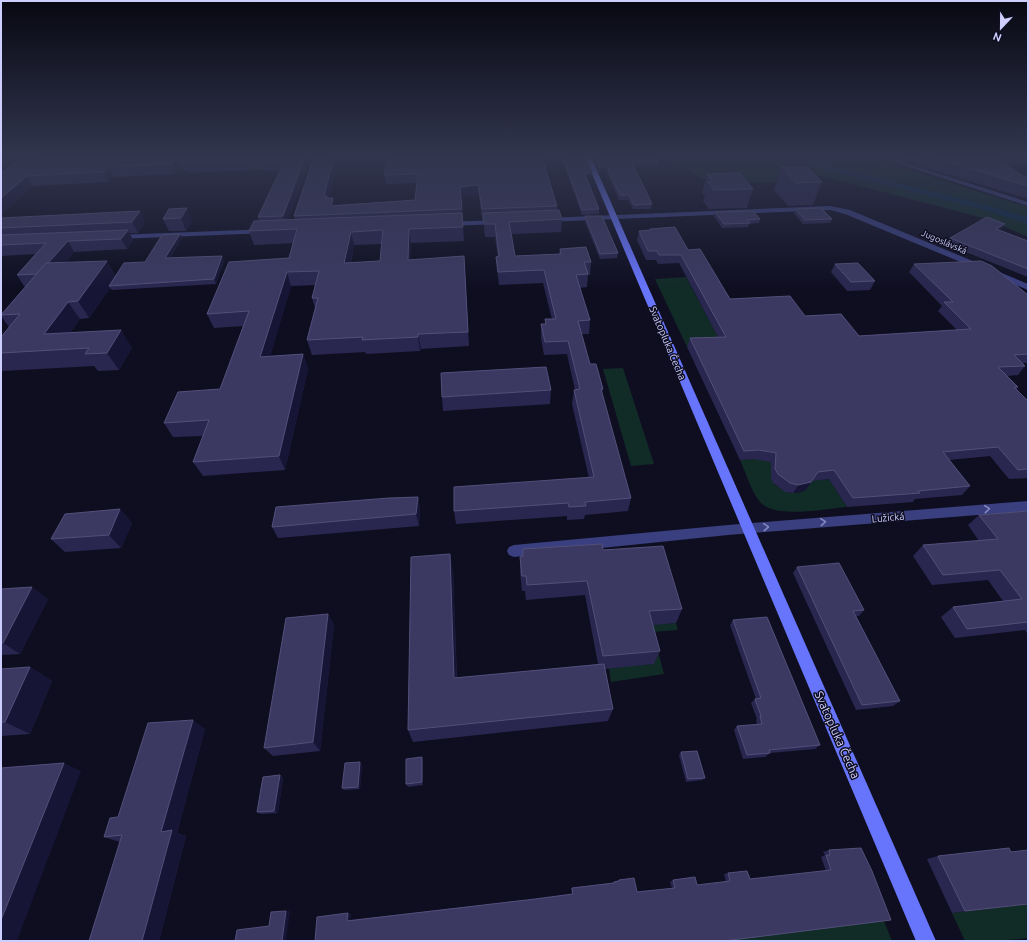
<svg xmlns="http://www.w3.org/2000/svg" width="1029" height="942" font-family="Ubuntu,sans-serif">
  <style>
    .green { fill: #112b27 }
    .water { fill: #0d2a46 }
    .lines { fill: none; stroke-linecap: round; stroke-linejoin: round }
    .street { fill: #393f7f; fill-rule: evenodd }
    .secondary { fill: #6775fd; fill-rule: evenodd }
    .wall { fill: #29274f; fill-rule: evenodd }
    .shaded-wall { fill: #171535 }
    .building { fill: #3b3962; stroke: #52507a; fill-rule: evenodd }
    .oneway { stroke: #8487be }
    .labels { text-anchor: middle; stroke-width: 3; stroke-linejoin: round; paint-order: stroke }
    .far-street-label { font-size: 9px; fill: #cecffe; stroke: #0f0e21 }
    .street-label { font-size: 10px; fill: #cecffe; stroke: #0f0e21 }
    .near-street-label { font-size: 12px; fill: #cecffe; stroke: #0f0e21 }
  </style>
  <rect width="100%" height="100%" fill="#0f0e21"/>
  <g class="green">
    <path d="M683,157H775L988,211L1028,224V237L987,219L787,167L783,169L790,182L713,184L677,164L675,162Z"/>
    <path d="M794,157H868L1028,207V217L975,202Z"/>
    <path d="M686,277L723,346L687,347L655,279Z"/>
    <path d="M623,368L654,464L631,466L603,369Z"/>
    <path d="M810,455L773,483C783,492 793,496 806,490L808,481L829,479L847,507C825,509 775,519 760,502C751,491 746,473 740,460Z"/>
    <path d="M676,623L678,630L653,632L664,674L611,682L609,668L653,664L644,625Z"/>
    <path d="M1028,904V938L999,941H965L952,913Z"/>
    <path d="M884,921L892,941H721Z"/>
  </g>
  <path class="water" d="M775,157H794L975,202L1028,217V224L988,211Z"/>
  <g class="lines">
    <g class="street">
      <path d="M878,157H888L895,159L909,157H943L940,159L902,162L1028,202V206Z"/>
      <path d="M830,206L850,210L1028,284V290L845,214L830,210L546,222L542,220L546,218Z"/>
      <path d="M499,220H502V224L446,226L442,224L446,222Z"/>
      <path d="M266,229L270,231L269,233L116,239L112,237L116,235Z"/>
      <path d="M1028,501V511L728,535L514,557L509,555L507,551L509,547L514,545L728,525Z"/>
    </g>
    <path class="secondary" d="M585,157H591L936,941H916Z"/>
  </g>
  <g class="wall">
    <path d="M1,157H311L288,220H295L294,216L337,162L329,198L334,205L415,200L417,183L386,184L384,175L388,157L557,206V210L562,219L561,232L512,234L515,256L559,254L560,249L591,262L590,275H588L587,287L580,288L590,320L589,334H581L590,364L603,389L602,393L631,498L628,511L585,515L584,519L567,520V516L456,524L454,511L589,478L572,404L574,390H575L567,354L544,355L541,338V324H545V319H552L543,283L499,285L497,270L496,257H498L495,237H485L483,219H482L479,195L461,197L464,241L411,243V260L464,256L469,346L421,349L420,351L366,354L365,352L312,355L307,340L315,308L312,298L315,285L291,286L270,356L303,354L308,369L285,470L203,476L193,462L203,436L173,437L164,423L220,389L243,326L214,328L207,314L289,258L293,243L254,245L249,231L259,221L258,217L280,170L268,171L267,169L188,173L180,168L176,174L114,177L109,182L33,186L1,214ZM6,164H14L9,168ZM381,244L380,261L351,263L354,245Z"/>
    <path d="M561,157H586L592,172L591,176L586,178L599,209V214L582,215Z"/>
    <path d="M593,157H657L659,162L658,166L634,167L652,204L651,209H633L628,200H619L606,170L599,172Z"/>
    <path d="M921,157H1028V164L1005,165L1028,179V199L917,165Z"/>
    <path d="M781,167L822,182L813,205L788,206L774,190Z"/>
    <path d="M707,174L753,189L747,208L709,209L703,201L705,196L702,193Z"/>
    <path d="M169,209L192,221L186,231H169L163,219Z"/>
    <path d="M795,209L832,219L830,223L803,224L794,213Z"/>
    <path d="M715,212L760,219L759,223L749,224L748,227L722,228L714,216Z"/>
    <path d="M585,216L618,253L617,258L600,259L585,222Z"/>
    <path d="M1,218L145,222L138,233H129L133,240L127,249L74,252L65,263L116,276L145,262L180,234L182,238L170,258L224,261L216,284L112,290L110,288L89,318L80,319L70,333L132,348L119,370L98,371L94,366L2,371L1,369V337L9,327L1,316V315L26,286H24L17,275L35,254L1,256Z"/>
    <path d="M650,229L688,250L730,299L805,316L859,336L957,330L938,311L942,306L909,272L914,264L1028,295V363H1023L1025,366L1018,375L1007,376L1018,387L1016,390L1028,401V478L1009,479L990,456L949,460L970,486L962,495L915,499L913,502L847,507L829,479L812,481L806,490L793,493L785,492L773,483L771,478V462L754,459L740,460L687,347L690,338L718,337L679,263L658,264L656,260H646L637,240L639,231L649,230Z"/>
    <path d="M1000,230L1028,241V277L946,244L950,238L1001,230Z"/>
    <path d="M835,264L875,281L870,290L847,291L831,272Z"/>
    <path d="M551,390L550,404L443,411L442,397Z"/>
    <path d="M418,497L420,509L419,526L278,538L272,527Z"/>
    <path d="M120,509L132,523L121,548L65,552L51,539Z"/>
    <path d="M1028,511V635L1025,630L955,638L941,617L953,607L1003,601L988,580L932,585L913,556L923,545L979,541L968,525L979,515Z"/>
    <path d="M523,549L603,550L682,609L676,623L653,625L660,651L654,664L605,669L613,709L608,721L413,742L408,730L453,570L457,678L598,664L585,595L526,600L525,591H522L520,572V557L523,556Z"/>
    <path d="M797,567L864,610L859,616H856L900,701L893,706L856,710L793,573Z"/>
    <path d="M1,589L48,599L20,654L1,655Z"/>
    <path d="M328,614L334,625L320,751L273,756L264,748Z"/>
    <path d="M733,620L820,745L815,749L770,753L765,757L743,759L734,730L737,726L757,724L756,720L757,719L751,703L755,699H756L730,625Z"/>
    <path d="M30,667L52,681L30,734L1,736V669Z"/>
    <path d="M205,729L177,833L186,836L159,941H89L120,842L104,837Z"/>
    <path d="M681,752L705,778L702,780L686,782L679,755Z"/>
    <path d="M423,760V785L408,787L406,784Z"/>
    <path d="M362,765L360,789L344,790L342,788Z"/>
    <path d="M280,775L283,778L278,813L261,814L257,812Z"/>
    <path d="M829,850L872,871L315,941L351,914L350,920L535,899L572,894L571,889L572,888L612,883L614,882L617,881L619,880L637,892L672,888L670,882L673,880L697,885L726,882L724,874L728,873L750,879L826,871L821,857L825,855L823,852Z"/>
    <path d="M1011,852L1028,904L952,913L927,859L938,856Z"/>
  </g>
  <g class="shaded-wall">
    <path d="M305,157H311L286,227L283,216Z"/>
    <path d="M334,157H387L337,162L328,202L324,196Z"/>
    <path d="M176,158L180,168L176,174L172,164Z"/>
    <path d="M5,161L11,171L1,179V164Z"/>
    <path d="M606,165V170L599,172L600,168Z"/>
    <path d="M109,167L114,177L109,182L104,172Z"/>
    <path d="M592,172L591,176L585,179V174Z"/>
    <path d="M27,176L33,186L1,214V198Z"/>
    <path d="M478,185L479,195L461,197L462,220L460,187Z"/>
    <path d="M333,198L335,208L331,206Z"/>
    <path d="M187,208L192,221L186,231L181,218Z"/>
    <path d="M140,211L145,222L138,233L132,222Z"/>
    <path d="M1005,224L1001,230L991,235L996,229Z"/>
    <path d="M409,229L411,243V274L408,260Z"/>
    <path d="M128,230L133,240L127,249L121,239Z"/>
    <path d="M351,232L354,245L348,277L344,263Z"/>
    <path d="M180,234L182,238L167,262L165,258Z"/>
    <path d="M68,241L74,252L47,285L39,274Z"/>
    <path d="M222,256L224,261L216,284L214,279Z"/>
    <path d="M107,261L117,278L109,286L110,288L89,318L78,301Z"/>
    <path d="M287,272L291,286L266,371L260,357Z"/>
    <path d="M68,302L80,319L58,350L44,334Z"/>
    <path d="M121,330L132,348L119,370L107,353Z"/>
    <path d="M418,334L421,349L420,351L418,337Z"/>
    <path d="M303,354L308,369L285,470L279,456Z"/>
    <path d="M818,472L806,490L793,493L798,485Z"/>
    <path d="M418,497L420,509L419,526L416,514Z"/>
    <path d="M120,509L132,523L121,548L109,535Z"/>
    <path d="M450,554L453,570L457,692L454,678Z"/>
    <path d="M32,587L48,599L20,654L3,643Z"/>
    <path d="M328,614L334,625L320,751L313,742Z"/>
    <path d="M30,667L52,681L30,734L5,722Z"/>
    <path d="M193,720L205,729L177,833L186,836L159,941H142L161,832Z"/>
    <path d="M422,757L423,760V785L422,782Z"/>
    <path d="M360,762L362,765L360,789L358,787Z"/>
    <path d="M64,763L81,771L17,941H1V920Z"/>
    <path d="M280,775L283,778L278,813L274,811Z"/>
    <path d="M286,911H290L286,941H282Z"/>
    <path d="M348,913L351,914L350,922L347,921Z"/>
  </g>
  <g class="building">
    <path d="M93,157H305L283,216L258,217L285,160L265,161L266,159L184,163L176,158L172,164L109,167L104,172L27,176L1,198V173L19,161Z"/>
    <path d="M314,157H334L324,196H327L326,198H333L331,206L415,200L418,174L384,175L388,157H542L557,206L482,209L478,185L460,187L462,209L294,216Z"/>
    <path d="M563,157H586L592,172L585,174L599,209L582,210Z"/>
    <path d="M595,157H657L659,162H632L652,204L634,205L629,195H620L606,165L600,168Z"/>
    <path d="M932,157H994L1028,179V186Z"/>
    <path d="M781,167H807L822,182L796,183Z"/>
    <path d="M740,173L753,189L714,190L708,182L713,181L707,174Z"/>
    <path d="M187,208L181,218L163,219L169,209Z"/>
    <path d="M821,208L832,219L805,220L795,209Z"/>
    <path d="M559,210L562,219L509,222L515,256L561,254L560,249L586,247L591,262H584L588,274L576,275L590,320L578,321L590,364H596L603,389H601L631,498L585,502L586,506L569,507L568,503L454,511V487L594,477L574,390L580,389L568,341L545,342L541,324H546L545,319H556L544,270L498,272L496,257L499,256L495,224H484L483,213Z"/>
    <path d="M140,211L132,222L1,228V218Z"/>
    <path d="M753,211L760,219L747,220L750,223L724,224L715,212Z"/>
    <path d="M462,213L463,227L409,229L408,260L464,256L468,332L418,334V337L362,340L363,337L307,340L318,298H312L319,271L287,272L260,357L303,354L279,456L193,462L209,420L164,423L178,392L220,389L249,311L207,314L229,262L289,258L297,229L249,231L254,221ZM383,230L380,261L344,263L351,232Z"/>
    <path d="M585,216H602L618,253L600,254Z"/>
    <path d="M987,217L1005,224L996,229L1028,241V269L950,238Z"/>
    <path d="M675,227L688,250L700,249L730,299L790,296L805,316L841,314L859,336L971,329L944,302H953L914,264L981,261L992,266L1028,295V354L1014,355L1025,366L998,367L1018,387H1014L1028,401V469L1018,470L998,447L943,452L970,486L918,491L920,493L853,498L834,470L818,472L811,482L798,485L790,483L778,474L775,469L776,453L759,450L744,451L690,338L726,337L681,255H659L657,251H648L639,231L650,230V229Z"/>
    <path d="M128,230L121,239L68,241L48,263H46L37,274L17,275L46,243L1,245V235Z"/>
    <path d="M180,234L165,258L222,256L214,279L109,286L124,263L145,262L162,235Z"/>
    <path d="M107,261L78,301L68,302L44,334L121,330L107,353L85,354L89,348L1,353V337L20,314L1,315L46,263Z"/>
    <path d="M858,263L875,281L851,282L835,264Z"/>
    <path d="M546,367L551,390L442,397L441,373Z"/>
    <path d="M418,497L416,514L272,527L276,507L389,498Z"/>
    <path d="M120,509L109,535L51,539L65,514Z"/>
    <path d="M1028,511V622L967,629L953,607L1022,599L1000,570L943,575L923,545L998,539L979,515Z"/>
    <path d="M602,544L603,550L663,546L682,609L649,611L660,651L603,656L587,581L527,585L526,576H522L520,557L523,556V549Z"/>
    <path d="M450,554L454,678L604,664L613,709L408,730L411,557Z"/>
    <path d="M839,563L864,610L853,611L900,701L862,705L797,567Z"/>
    <path d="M32,587L3,643H1V589Z"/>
    <path d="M328,614L313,742L264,748L286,618Z"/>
    <path d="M767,617L820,745L769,750L770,753L747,755L737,726L762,724L760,716H761L755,699L761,698L733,620Z"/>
    <path d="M30,667L5,722H1V669Z"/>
    <path d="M193,720L161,832L172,830L142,941H89L122,835L104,837L110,818L118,817L148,723Z"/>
    <path d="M697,751L705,778L688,779L681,752Z"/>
    <path d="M422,757V782L406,784V759Z"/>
    <path d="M360,762L358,787L342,788L345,763Z"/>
    <path d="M64,763L1,920V768Z"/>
    <path d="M280,775L274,811L257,812L263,777Z"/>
    <path d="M861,848L872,871L891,920L724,941H315L317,917L348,913L347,921L535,899L573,894L572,888L614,883V882L619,881V880L634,878L637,892L675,888L673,880L695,877L697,885L730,881L728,873L747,871L750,879L831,870L826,855H830L829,850Z"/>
    <path d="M1009,848L1011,852L1028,850V904L965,911L938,856Z"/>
    <path d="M286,911L282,941H235L237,930L269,926L271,912Z"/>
  </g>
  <defs><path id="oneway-chevron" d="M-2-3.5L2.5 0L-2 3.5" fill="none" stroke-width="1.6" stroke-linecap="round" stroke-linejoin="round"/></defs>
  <g class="oneway">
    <use href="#oneway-chevron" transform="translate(987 509) rotate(-5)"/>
    <use href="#oneway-chevron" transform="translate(823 522) rotate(-5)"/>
    <use href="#oneway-chevron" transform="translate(766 527) rotate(-4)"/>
  </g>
  <linearGradient id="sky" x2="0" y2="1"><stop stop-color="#080812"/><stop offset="0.54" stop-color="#31364e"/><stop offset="1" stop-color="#31364e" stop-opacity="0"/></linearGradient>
  <rect width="1029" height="289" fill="url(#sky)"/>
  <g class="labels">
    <g class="far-street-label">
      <text transform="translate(944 242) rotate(23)" y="3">Jugoslávská</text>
    </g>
    <g class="street-label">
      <text transform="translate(668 343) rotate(67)" y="4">Svatopluka Čecha</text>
      <text transform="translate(888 517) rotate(-5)" y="4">Lužická</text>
    </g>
    <g class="near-street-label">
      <text transform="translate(837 735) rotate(66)" y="4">Svatopluka Čecha</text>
    </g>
  </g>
  <rect width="1029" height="942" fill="none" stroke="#cecffe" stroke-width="4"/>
  <g transform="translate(1001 28) rotate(202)" stroke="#0f0e21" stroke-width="3" paint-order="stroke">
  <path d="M0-3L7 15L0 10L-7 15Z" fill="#cecffe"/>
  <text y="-6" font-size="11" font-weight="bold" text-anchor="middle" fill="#cecffe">N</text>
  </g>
</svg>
